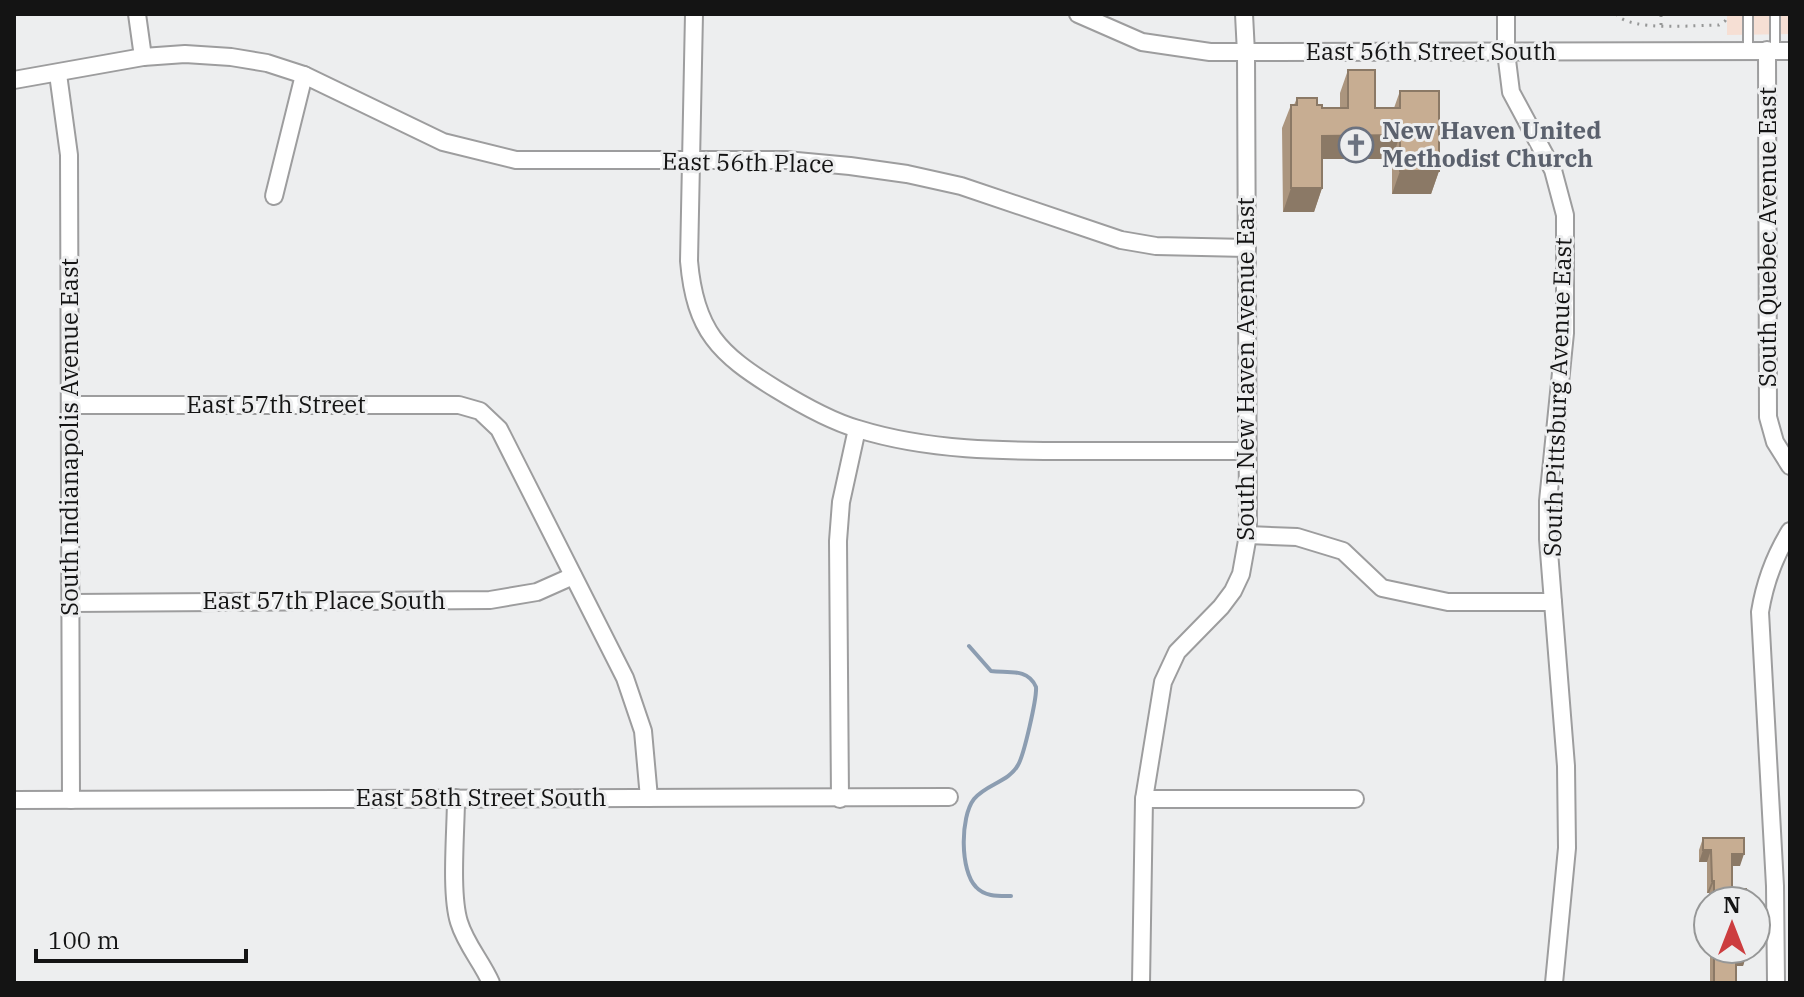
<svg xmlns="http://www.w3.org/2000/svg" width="1804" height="997" font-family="'IBM Plex Serif',serif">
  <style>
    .education { fill: #f6dfd4 }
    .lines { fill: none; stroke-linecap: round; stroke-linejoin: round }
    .stream { stroke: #8c9db1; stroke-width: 4 }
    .service-casing { stroke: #9d9d9e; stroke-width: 12 }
    .minor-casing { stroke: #9d9d9e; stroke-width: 20 }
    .path { stroke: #969797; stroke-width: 3; stroke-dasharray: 2 6; stroke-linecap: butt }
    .service { stroke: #fff; stroke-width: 8 }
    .minor { stroke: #fff; stroke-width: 16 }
    .wall { fill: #ab957e }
    .shaded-wall { fill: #8b7966 }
    .building { fill: #c7ad92; stroke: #8b7966; stroke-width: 2 }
    .labels { text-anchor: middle; stroke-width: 6; stroke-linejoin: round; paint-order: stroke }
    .street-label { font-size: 24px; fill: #141414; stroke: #edeeef }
    .worship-label { font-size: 24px; font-weight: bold; fill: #5b616d; stroke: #edeeef; text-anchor: start }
  </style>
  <rect width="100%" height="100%" fill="#edeeef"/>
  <path class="education" d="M1727,14H1790V34L1727,35Z"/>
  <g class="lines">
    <path class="stream" d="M969,646L991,671C1008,673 1028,668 1036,687C1037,698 1024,755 1018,765C1009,782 986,784 974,799C960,817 960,871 976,887C985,897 999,896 1011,896"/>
    <g class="service-casing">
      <g id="service">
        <path d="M1775,14V50"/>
        <path d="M1748,51V14"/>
      </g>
    </g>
    <g class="minor-casing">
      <g id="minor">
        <path d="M137,14L143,57"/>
        <path d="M694,14L689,261C695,331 719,354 776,389C802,405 830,421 858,429C929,451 1003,451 1076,451C1133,451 1190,451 1247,451"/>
        <path d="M1078,14L1142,42L1210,52L1790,51"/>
        <path d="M1506,14V52L1511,92L1553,170L1565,215V333L1548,501V539L1566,766L1567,848L1554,983"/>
        <path d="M1767,50L1768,417L1775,442L1790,466"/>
        <path d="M58,74L69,155L71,800"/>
        <path d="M14,80L143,57L185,54L231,57L267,63L304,75L443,142L516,160H786L850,166L907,174L961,186L1121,240L1156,246L1247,248"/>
        <path d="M274,196L304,75"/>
        <path d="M71,405H459L480,411L499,429L625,678L643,731L649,798"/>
        <path d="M1248,535L1297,537L1343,551L1382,588L1448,602H1553"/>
        <path d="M71,603L490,600L537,592L573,576"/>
        <path d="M456,798C456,830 450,893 459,922C466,945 482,962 491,983"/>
        <path d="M840,799L838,541L841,502L857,429"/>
        <path d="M1144,799H1355"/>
        <path d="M14,800L949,797"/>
        <path d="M1141,983L1144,799L1163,682L1177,652L1221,607L1233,591L1241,574L1248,535L1246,53L1244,14"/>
        <path d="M1776,983L1775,886L1760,612C1765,581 1774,557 1790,531"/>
      </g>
    </g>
    <g class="path">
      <path d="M1616,14C1631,32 1695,25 1719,25L1725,21L1729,14"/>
      <path d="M1661,25V14"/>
    </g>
    <use href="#service" class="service"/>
    <use href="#minor" class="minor"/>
  </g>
  <g class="wall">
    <path d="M1348,70L1375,108H1394L1400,91L1439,171L1431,194H1392V159H1322V188L1314,212H1283L1282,128L1291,105H1294L1297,98L1317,105L1322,108H1340V93Z"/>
    <path d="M1703,838L1740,866H1732V889L1746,901H1709V893H1707V862H1699V850Z"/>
    <path d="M1710,949H1747L1743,966H1736V983H1710Z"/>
  </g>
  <g class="shaded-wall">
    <path d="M1400,135L1392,159H1314L1322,136Z"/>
    <path d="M1400,171H1439L1431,194H1392Z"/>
    <path d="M1291,188H1322L1314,212H1283Z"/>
    <path d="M1703,850H1711L1707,862H1699Z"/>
    <path d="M1732,854H1744L1740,866H1727Z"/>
    <path d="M1712,881H1714L1709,893H1707Z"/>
    <path d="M1736,954H1747L1743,966H1732Z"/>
  </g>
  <g class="building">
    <path d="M1348,70H1375V108H1400V91H1439V171H1400V135L1322,136V188H1291V105H1297V98H1317V105H1322V108H1348Z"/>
    <path d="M1703,838H1744V854H1732V889H1746V901H1714V881H1712L1711,850H1703Z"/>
    <path d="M1714,949H1747V954H1736V983L1714,982Z"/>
  </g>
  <defs>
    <g id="church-ring" transform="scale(1.8)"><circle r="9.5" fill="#edeeef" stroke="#6b7280" stroke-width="1.5"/><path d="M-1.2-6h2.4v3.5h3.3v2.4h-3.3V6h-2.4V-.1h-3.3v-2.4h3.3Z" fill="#6b7280"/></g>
  </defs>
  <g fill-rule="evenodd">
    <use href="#church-ring" x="1356" y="145"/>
  </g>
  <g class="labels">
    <g class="street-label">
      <text x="1431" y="60">East 56th Street South</text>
      <text transform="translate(748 163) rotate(1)" y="8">East 56th Place</text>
      <text transform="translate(1768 237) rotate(-90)" y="8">South Quebec Avenue East</text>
      <text transform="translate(1246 369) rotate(-90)" y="8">South New Haven Avenue East</text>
      <text transform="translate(1558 397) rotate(-88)" y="8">South Pittsburg Avenue East</text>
      <text x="276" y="413">East 57th Street</text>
      <text transform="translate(70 437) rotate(-90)" y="8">South Indianapolis Avenue East</text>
      <text x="324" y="609">East 57th Place South</text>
      <text x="481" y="806">East 58th Street South</text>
    </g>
    <g class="worship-label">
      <text x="1382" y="139">New Haven United<tspan x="1382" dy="28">Methodist Church</tspan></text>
    </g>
  </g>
  <rect width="1804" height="997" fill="none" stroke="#141414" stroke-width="32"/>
  <g transform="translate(1732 925)"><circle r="38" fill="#edeeef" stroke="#969797" stroke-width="2"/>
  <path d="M0-6L14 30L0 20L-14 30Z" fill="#cc3d3f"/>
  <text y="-12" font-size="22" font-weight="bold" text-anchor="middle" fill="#141414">N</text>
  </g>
  <path d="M36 949v12h210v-12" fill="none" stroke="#141414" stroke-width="4"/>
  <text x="48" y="949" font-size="24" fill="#141414" stroke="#edeeef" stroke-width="6" paint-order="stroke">100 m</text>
</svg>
